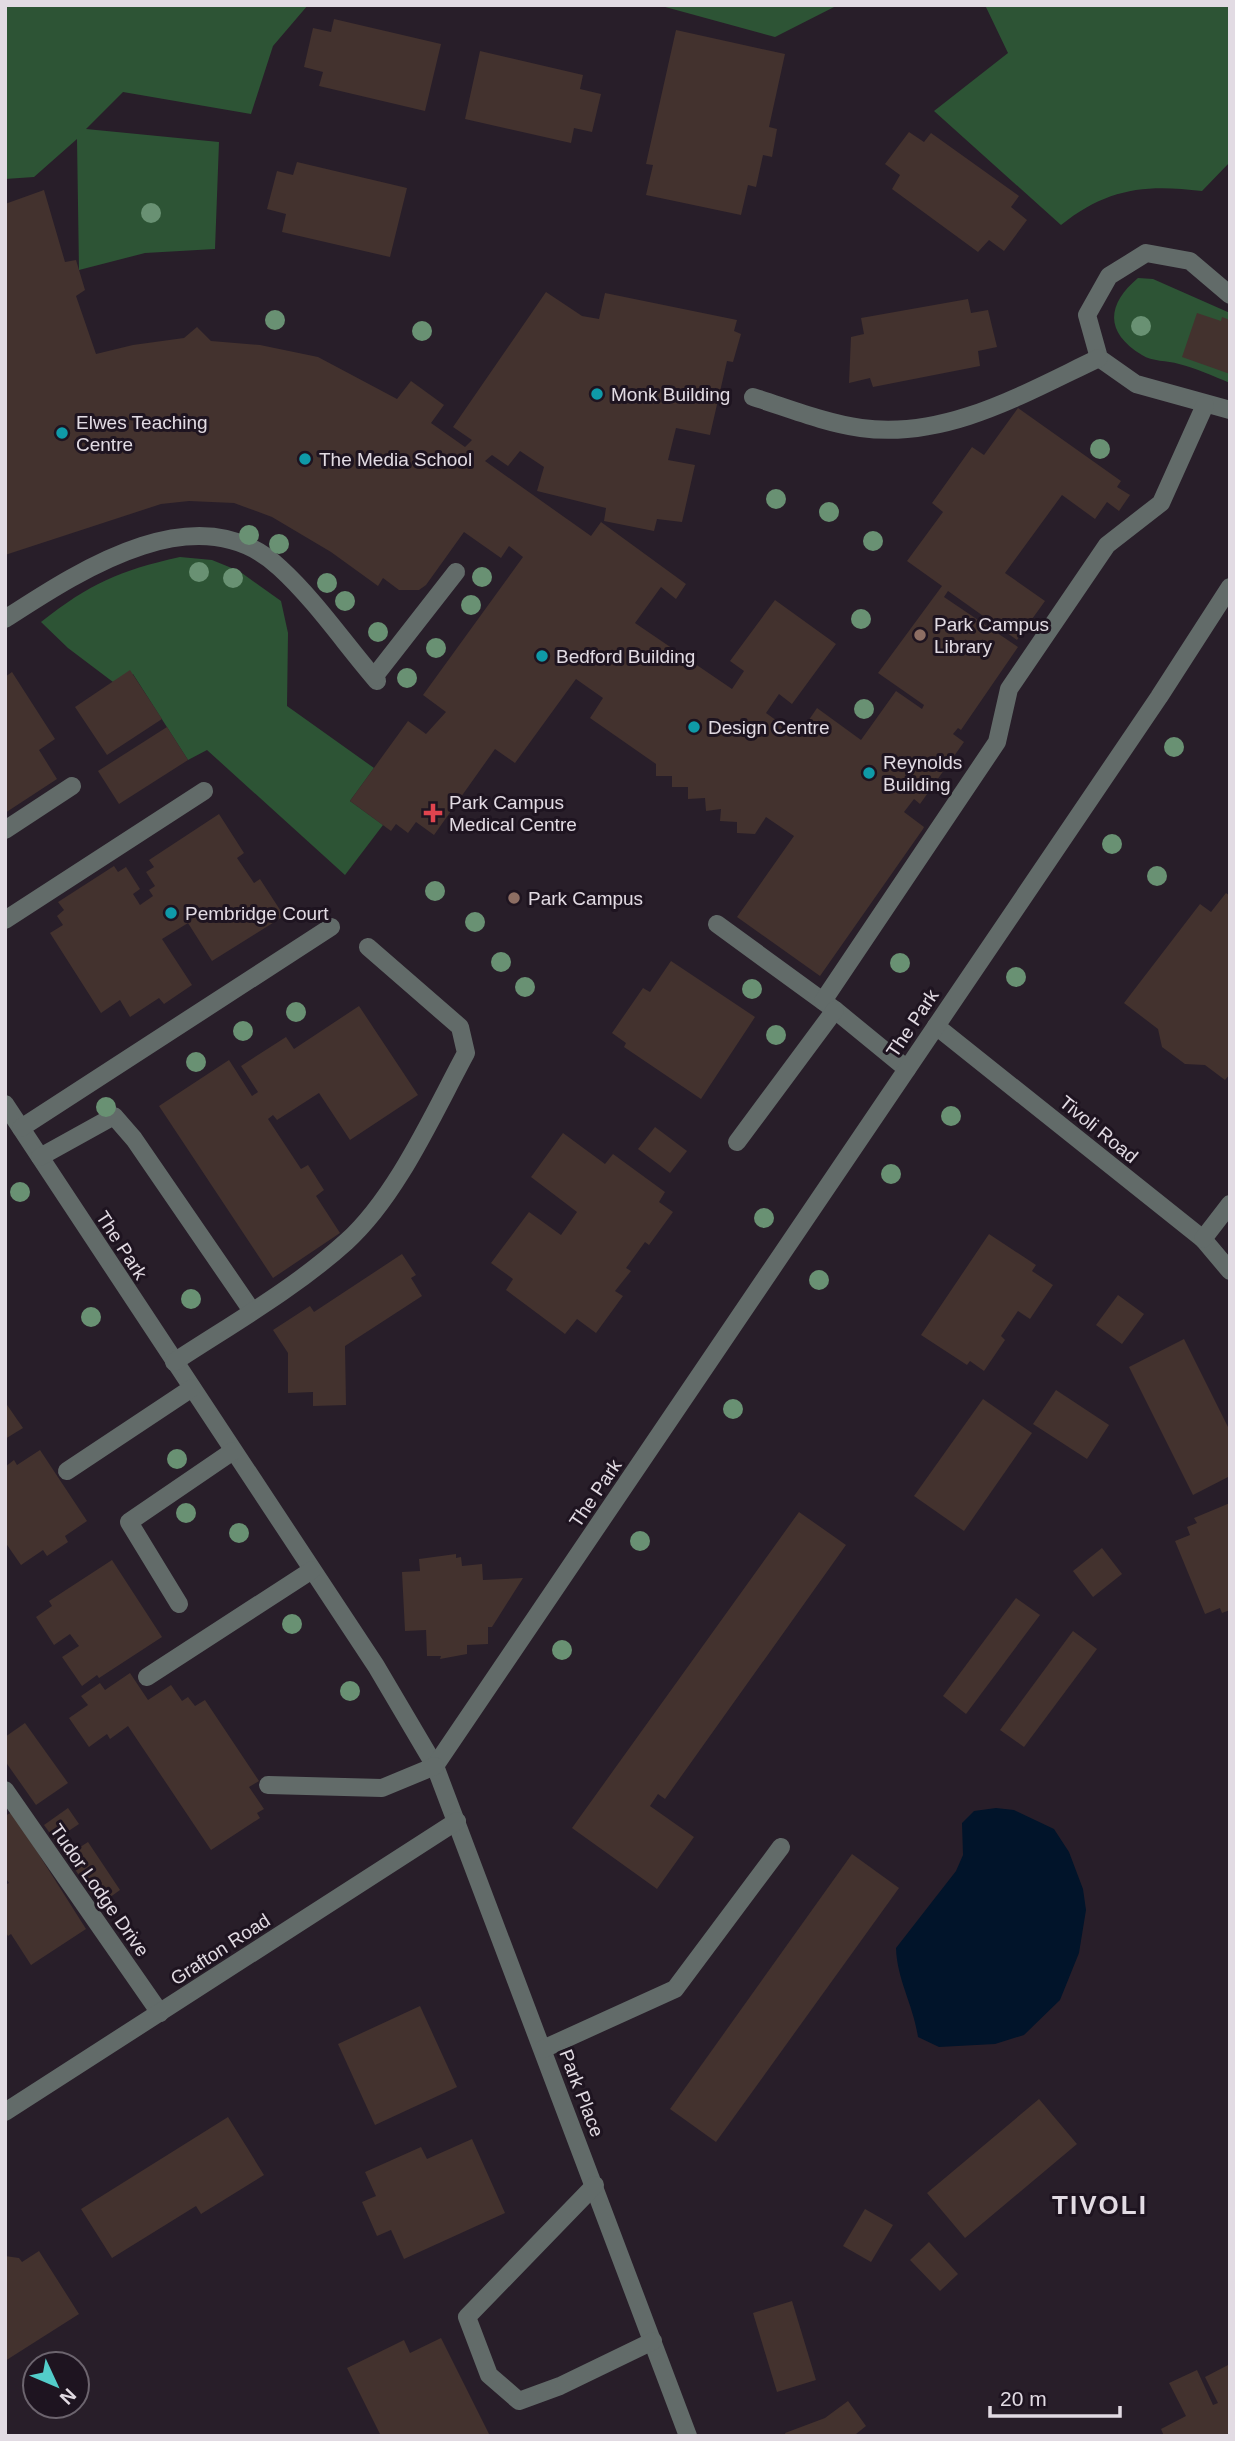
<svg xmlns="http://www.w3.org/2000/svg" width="1235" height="2441" font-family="Helvetica,sans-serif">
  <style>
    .green { fill: #2d5435 }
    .water { fill: #01142a }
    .building { fill: #43322e }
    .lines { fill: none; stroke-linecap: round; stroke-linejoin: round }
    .minor { stroke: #626b69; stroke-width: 18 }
    .tree { fill: #699173 }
    .culture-dot { fill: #0f9aa8; stroke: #1e1420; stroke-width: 2.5 }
    .education-dot { fill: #8d6e63; stroke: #1e1420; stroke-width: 2.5 }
    .health-dot { fill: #e0444e; stroke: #1e1420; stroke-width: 2.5 }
    .labels { text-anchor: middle; stroke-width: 6; stroke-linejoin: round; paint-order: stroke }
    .poi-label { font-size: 19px; fill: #e2dbe3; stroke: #1e1420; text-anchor: start }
    .street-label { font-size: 19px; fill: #e2dbe3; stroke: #1e1420 }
    .district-label { font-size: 26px; font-weight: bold; letter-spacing: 2px; fill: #e2dbe3; stroke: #1e1420 }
  </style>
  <rect width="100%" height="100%" fill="#281e29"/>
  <g class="green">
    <path d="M5,5H308L273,46L251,114L123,92L86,129L219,142L215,249L145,253L79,270L77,139L34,177L5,179Z"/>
    <path d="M658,5H838L775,37Z"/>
    <path d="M985,5H1230V162L1202,191C1146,184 1107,188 1061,225L934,111L1008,53Z"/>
    <path d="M1138,278L1153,279L1230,313V383C1213,376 1196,368 1179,364C1167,360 1152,362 1142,355C1104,332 1107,304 1138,278Z"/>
    <path d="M180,557L212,560L239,571L281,601L288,633L287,706L374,768L350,801L383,825L345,875L207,750L188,760L133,674L113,682L68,648L41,622C91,583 118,571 180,557Z"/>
  </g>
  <path class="water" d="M996,1808L1014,1810L1054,1829L1069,1852L1083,1889L1086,1910L1079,1953L1060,2000L1024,2035L995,2044L939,2047L918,2037C913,2004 897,1980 896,1948L956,1871L963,1855L962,1823L974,1811Z"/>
  <g class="building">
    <path d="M334,19L441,44L425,111L319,86L323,72L304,67L313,28L331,32Z"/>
    <path d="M676,30L785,54L769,127L777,129L772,157L763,155L756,187L748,185L741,215L646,195L653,165L646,164Z"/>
    <path d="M480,51L583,75L580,89L601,94L592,132L574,128L571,143L465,119Z"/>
    <path d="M909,132L924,142L931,133L1019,196L1011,207L1027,220L1004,251L989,240L978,252L892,189L900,175L885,164Z"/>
    <path d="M297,162L407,188L390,257L282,232L286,214L267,209L277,171L293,175Z"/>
    <path d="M44,190L65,262L76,260L85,290L76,296L96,354L133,345L184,338L197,327L211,341L260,345L318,357L397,399L411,381L444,405L431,423L465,447L472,440L453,427L546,292L582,316L599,319L605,293L737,320L734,331L741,334L733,362L727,361L710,435L676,428L668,460L695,465L682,522L657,519L654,531L604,521L606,508L537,491L544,467L520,451L508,466L492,455L485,461L591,536L601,522L686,584L676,599L661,587L635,623L732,689L744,671L730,661L775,600L836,644L792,704L779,694L766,713L798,736L817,708L861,740L896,691L922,709L924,705L878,673L942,586L907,561L943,512L932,503L972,447L984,455L1018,408L1121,481L1117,487L1130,495L1119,511L1107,502L1095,519L1062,495L1005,573L1045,601L1017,640L948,591L944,597L1018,647L961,730L958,728L953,734L964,742L920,804L914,799L904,812L924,827L923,829L820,976L737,917L794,836L766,817L755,834L737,833V822L720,821L721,809L706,811L705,798L688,799V787H672V776H656V764L590,718L603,698L576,679L515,763L495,749L434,835L416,822L408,833L396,824L391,831L350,801L408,721L426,734L446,712L423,695L523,557L509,546L501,558L464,532L426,585L419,590H399L383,578L378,586L331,552L272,517L234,503L189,501L161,504L5,555V204Z"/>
    <path d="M968,299L971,313L988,310L997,347L978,351L980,366L873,387L870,378L849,383L851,337L864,334L861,318Z"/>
    <path d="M1197,313L1221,321L1222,317L1230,320V374L1182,357Z"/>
    <path d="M130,670L162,719L107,755L75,707Z"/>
    <path d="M12,672L55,739L39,750L57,779L5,813V677Z"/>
    <path d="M167,727L188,760L119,804L98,771Z"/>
    <path d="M219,814L244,853L237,858L254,883L260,879L284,916L212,961L188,923L162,939L192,985L164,1004L159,998L130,1017L120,1000L101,1013L50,933L63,925L57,916L64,910L58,902L114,866L118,872L126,867L140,889L133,894L140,905L153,896L149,890L155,886L146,872L154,867L149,860Z"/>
    <path d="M1226,893L1230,896V1074L1225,1080L1205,1065L1185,1064L1162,1047L1158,1029L1124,1003L1200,904L1211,912Z"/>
    <path d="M671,961L755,1017L701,1099L624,1047L626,1043L612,1033L643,988L650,992Z"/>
    <path d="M359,1006L418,1095L350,1140L319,1093L277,1120L273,1115L268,1119L301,1169L308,1165L324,1190L316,1196L340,1233L273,1278L159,1106L229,1060L252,1096L258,1092L241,1066L286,1037L294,1049Z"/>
    <path d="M655,1127L687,1151L670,1173L638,1149Z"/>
    <path d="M563,1133L605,1164L613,1154L665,1192L659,1202L673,1212L649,1245L645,1242L626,1268L631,1271L615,1291L623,1296L596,1333L577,1319L565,1334L506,1290L513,1279L491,1263L529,1212L561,1235L577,1212L531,1177Z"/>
    <path d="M989,1234L1036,1265L1032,1271L1053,1285L1030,1319L1018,1311L1001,1336L1005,1340L984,1371L970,1361L967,1365L921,1335Z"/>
    <path d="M402,1254L416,1275L411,1278L422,1296L345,1346L346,1405L313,1406V1392L288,1393V1353L273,1330L310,1306L314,1312Z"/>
    <path d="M1118,1295L1144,1314L1122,1344L1096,1325Z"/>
    <path d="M1184,1339L1230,1431V1476L1193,1495L1129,1367Z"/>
    <path d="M1056,1390L1109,1425L1087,1459L1033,1424Z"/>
    <path d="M983,1399L1032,1433L964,1531L914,1496Z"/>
    <path d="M5,1402L23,1428L5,1439Z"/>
    <path d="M40,1450L87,1521L65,1536L68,1542L47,1556L43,1550L21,1565L5,1542V1467L14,1460L17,1465Z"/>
    <path d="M1230,1503V1610L1222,1613L1220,1608L1205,1614L1175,1541L1190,1535L1187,1527L1197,1523L1194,1518Z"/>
    <path d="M799,1512L846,1545L665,1799L658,1794L650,1806L694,1837L657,1889L572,1828Z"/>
    <path d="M1102,1548L1122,1574L1093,1597L1073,1571Z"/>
    <path d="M456,1554V1558L461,1557L462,1566L482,1564L483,1580L523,1578L492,1627H488V1644L467,1645V1654L440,1659L441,1656H427L426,1630L405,1631L402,1572L420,1571L419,1559Z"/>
    <path d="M112,1560L162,1637L99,1678L97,1675L82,1686L62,1657L79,1646L70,1634L54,1645L36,1617L52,1606L49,1601Z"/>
    <path d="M1016,1598L1040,1615L966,1714L943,1696Z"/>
    <path d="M1073,1631L1097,1649L1024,1747L1000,1730Z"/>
    <path d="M130,1673L148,1700L171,1685L182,1701L188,1697L195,1706L205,1700L259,1781L249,1787L264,1809L257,1813L260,1818L211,1850L128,1726L110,1739L107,1734L89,1747L69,1718L88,1705L81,1696L100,1683L105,1690Z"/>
    <path d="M25,1723L68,1783L36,1805L5,1761V1737Z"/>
    <path d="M68,1808L79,1824L55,1840L44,1825Z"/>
    <path d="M12,1812L86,1929L31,1965L11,1934L8,1936L5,1931V1885L9,1883L5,1877V1816Z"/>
    <path d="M88,1842L120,1890L99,1905L66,1856Z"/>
    <path d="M852,1854L899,1888L716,2142L670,2109Z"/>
    <path d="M420,2006L457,2087L375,2125L338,2044Z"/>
    <path d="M1039,2099L1077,2144L965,2238L927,2193Z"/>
    <path d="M228,2117L264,2175L201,2214L196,2206L112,2258L81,2209Z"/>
    <path d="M472,2139L505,2213L404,2259L391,2230L377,2236L362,2202L376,2196L365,2172L421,2147L427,2159Z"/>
    <path d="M865,2209L893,2225L871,2262L843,2246Z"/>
    <path d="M929,2242L958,2274L940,2291L910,2260Z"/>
    <path d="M39,2251L79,2314L5,2361V2256L19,2258L22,2262Z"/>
    <path d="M792,2301L816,2380L777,2392L753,2313Z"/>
    <path d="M441,2338L490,2436H381L347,2368L404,2340L410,2353Z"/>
    <path d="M1230,2364V2436H1164L1161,2429L1186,2416L1169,2383L1197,2370L1213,2405L1218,2403L1205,2377Z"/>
    <path d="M848,2401L866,2426L856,2434L857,2436H786L785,2433L825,2418Z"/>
  </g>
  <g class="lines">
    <g class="minor">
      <path d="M1230,295L1190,261L1146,253L1109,276L1087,315L1099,358L1136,384L1230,410"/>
      <path d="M753,397C788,408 825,423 861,428C946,440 1025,393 1099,358"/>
      <path d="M5,619C79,571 199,491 280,568C316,601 345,644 377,681"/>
      <path d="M374,677L456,572"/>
      <path d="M5,830L72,786"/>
      <path d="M5,920L204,791"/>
      <path d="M717,924L835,1010L907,1069"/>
      <path d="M823,1001L997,742L1009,689L1107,545L1161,503L1205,405"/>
      <path d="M936,1026L1203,1239L1230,1271"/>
      <path d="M5,1104L376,1666L435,1766L688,2436"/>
      <path d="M21,1128L331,927"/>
      <path d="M737,1142L835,1010"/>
      <path d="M40,1157L114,1116L134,1139L252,1311"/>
      <path d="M1203,1239L1230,1204"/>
      <path d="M174,1362C232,1324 294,1289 346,1242C397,1196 433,1114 466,1053L460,1027L368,947"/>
      <path d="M67,1471L192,1388"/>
      <path d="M179,1604L129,1522L233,1451"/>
      <path d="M147,1677L312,1570"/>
      <path d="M435,1766L1159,697L1230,587"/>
      <path d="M268,1785L382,1788L435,1766"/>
      <path d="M5,1790L160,2013"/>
      <path d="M543,2049L675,1989L781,1847"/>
      <path d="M5,2112L457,1821"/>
      <path d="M595,2185L467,2317L489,2375L519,2401L560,2386L653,2341"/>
    </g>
  </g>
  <g class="tree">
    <circle cx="151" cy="213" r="10"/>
    <circle cx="275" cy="320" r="10"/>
    <circle cx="1141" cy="326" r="10"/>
    <circle cx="422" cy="331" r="10"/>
    <circle cx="1100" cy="449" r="10"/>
    <circle cx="776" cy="499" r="10"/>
    <circle cx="829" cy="512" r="10"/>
    <circle cx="249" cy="535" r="10"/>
    <circle cx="873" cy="541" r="10"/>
    <circle cx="279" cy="544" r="10"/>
    <circle cx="199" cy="572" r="10"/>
    <circle cx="482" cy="577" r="10"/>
    <circle cx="233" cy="578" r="10"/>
    <circle cx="327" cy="583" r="10"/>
    <circle cx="345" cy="601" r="10"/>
    <circle cx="471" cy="605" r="10"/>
    <circle cx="861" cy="619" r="10"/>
    <circle cx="378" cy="632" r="10"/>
    <circle cx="436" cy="648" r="10"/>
    <circle cx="407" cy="678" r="10"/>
    <circle cx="864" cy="709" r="10"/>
    <circle cx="1174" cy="747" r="10"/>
    <circle cx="1112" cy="844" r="10"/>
    <circle cx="1157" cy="876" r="10"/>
    <circle cx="435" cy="891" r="10"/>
    <circle cx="475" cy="922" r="10"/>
    <circle cx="501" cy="962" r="10"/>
    <circle cx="900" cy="963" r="10"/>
    <circle cx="1016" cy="977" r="10"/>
    <circle cx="525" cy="987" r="10"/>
    <circle cx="752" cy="989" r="10"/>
    <circle cx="296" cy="1012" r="10"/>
    <circle cx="243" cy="1031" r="10"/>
    <circle cx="776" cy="1035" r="10"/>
    <circle cx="196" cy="1062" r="10"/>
    <circle cx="106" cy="1107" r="10"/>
    <circle cx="951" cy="1116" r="10"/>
    <circle cx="891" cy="1174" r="10"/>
    <circle cx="20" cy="1192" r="10"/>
    <circle cx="764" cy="1218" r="10"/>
    <circle cx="819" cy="1280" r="10"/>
    <circle cx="191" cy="1299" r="10"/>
    <circle cx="91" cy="1317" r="10"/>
    <circle cx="733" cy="1409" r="10"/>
    <circle cx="177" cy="1459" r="10"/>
    <circle cx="186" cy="1513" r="10"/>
    <circle cx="239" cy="1533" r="10"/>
    <circle cx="640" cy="1541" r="10"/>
    <circle cx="292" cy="1624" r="10"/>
    <circle cx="562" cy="1650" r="10"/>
    <circle cx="350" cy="1691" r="10"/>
  </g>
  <g class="culture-dot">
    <circle cx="597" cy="394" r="7"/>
    <circle cx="62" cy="433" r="7"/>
    <circle cx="305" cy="459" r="7"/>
    <circle cx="542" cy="656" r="7"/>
    <circle cx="694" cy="727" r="7"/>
    <circle cx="869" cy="773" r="7"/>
    <circle cx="171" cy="913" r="7"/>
  </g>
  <g class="education-dot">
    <circle cx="920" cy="635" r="7"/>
    <circle cx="514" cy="898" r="7"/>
  </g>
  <path class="health-dot" d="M429.5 802.5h7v7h7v7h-7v7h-7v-7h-7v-7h7z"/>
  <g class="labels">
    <g class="poi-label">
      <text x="611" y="401">Monk Building</text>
      <text x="76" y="429">Elwes Teaching<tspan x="76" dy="22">Centre</tspan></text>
      <text x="319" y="466">The Media School</text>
      <text x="934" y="631">Park Campus<tspan x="934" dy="22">Library</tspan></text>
      <text x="556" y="663">Bedford Building</text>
      <text x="708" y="734">Design Centre</text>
      <text x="883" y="769">Reynolds<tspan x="883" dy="22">Building</tspan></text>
      <text x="449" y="809">Park Campus<tspan x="449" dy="22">Medical Centre</tspan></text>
      <text x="528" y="905">Park Campus</text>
      <text x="185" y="920">Pembridge Court</text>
    </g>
    <g class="street-label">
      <text transform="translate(912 1023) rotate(-56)" y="7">The Park</text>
      <text transform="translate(1099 1129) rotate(39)" y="7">Tivoli Road</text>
      <text transform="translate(122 1245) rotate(57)" y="7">The Park</text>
      <text transform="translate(595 1493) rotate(-56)" y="7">The Park</text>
      <text transform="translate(100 1890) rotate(55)" y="7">Tudor Lodge Drive</text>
      <text transform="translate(220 1949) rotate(-33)" y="7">Grafton Road</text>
      <text transform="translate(582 2093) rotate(69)" y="7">Park Place</text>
    </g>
    <g class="district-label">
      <text x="1100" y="2214">TIVOLI</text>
    </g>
  </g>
  <rect width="1235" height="2441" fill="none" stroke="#e2dbe3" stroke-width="14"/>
  <g transform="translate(56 2385) rotate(134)"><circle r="33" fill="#1e1420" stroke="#6c646e" stroke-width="2"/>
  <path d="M0-5L12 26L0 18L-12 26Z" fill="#53cdca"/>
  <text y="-10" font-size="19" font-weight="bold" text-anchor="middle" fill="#e2dbe3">N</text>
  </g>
  <path d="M990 2406v10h130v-10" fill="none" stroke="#e2dbe3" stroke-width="3.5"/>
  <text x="1000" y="2406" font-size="21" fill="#e2dbe3" stroke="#1e1420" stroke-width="5" paint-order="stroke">20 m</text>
</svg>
